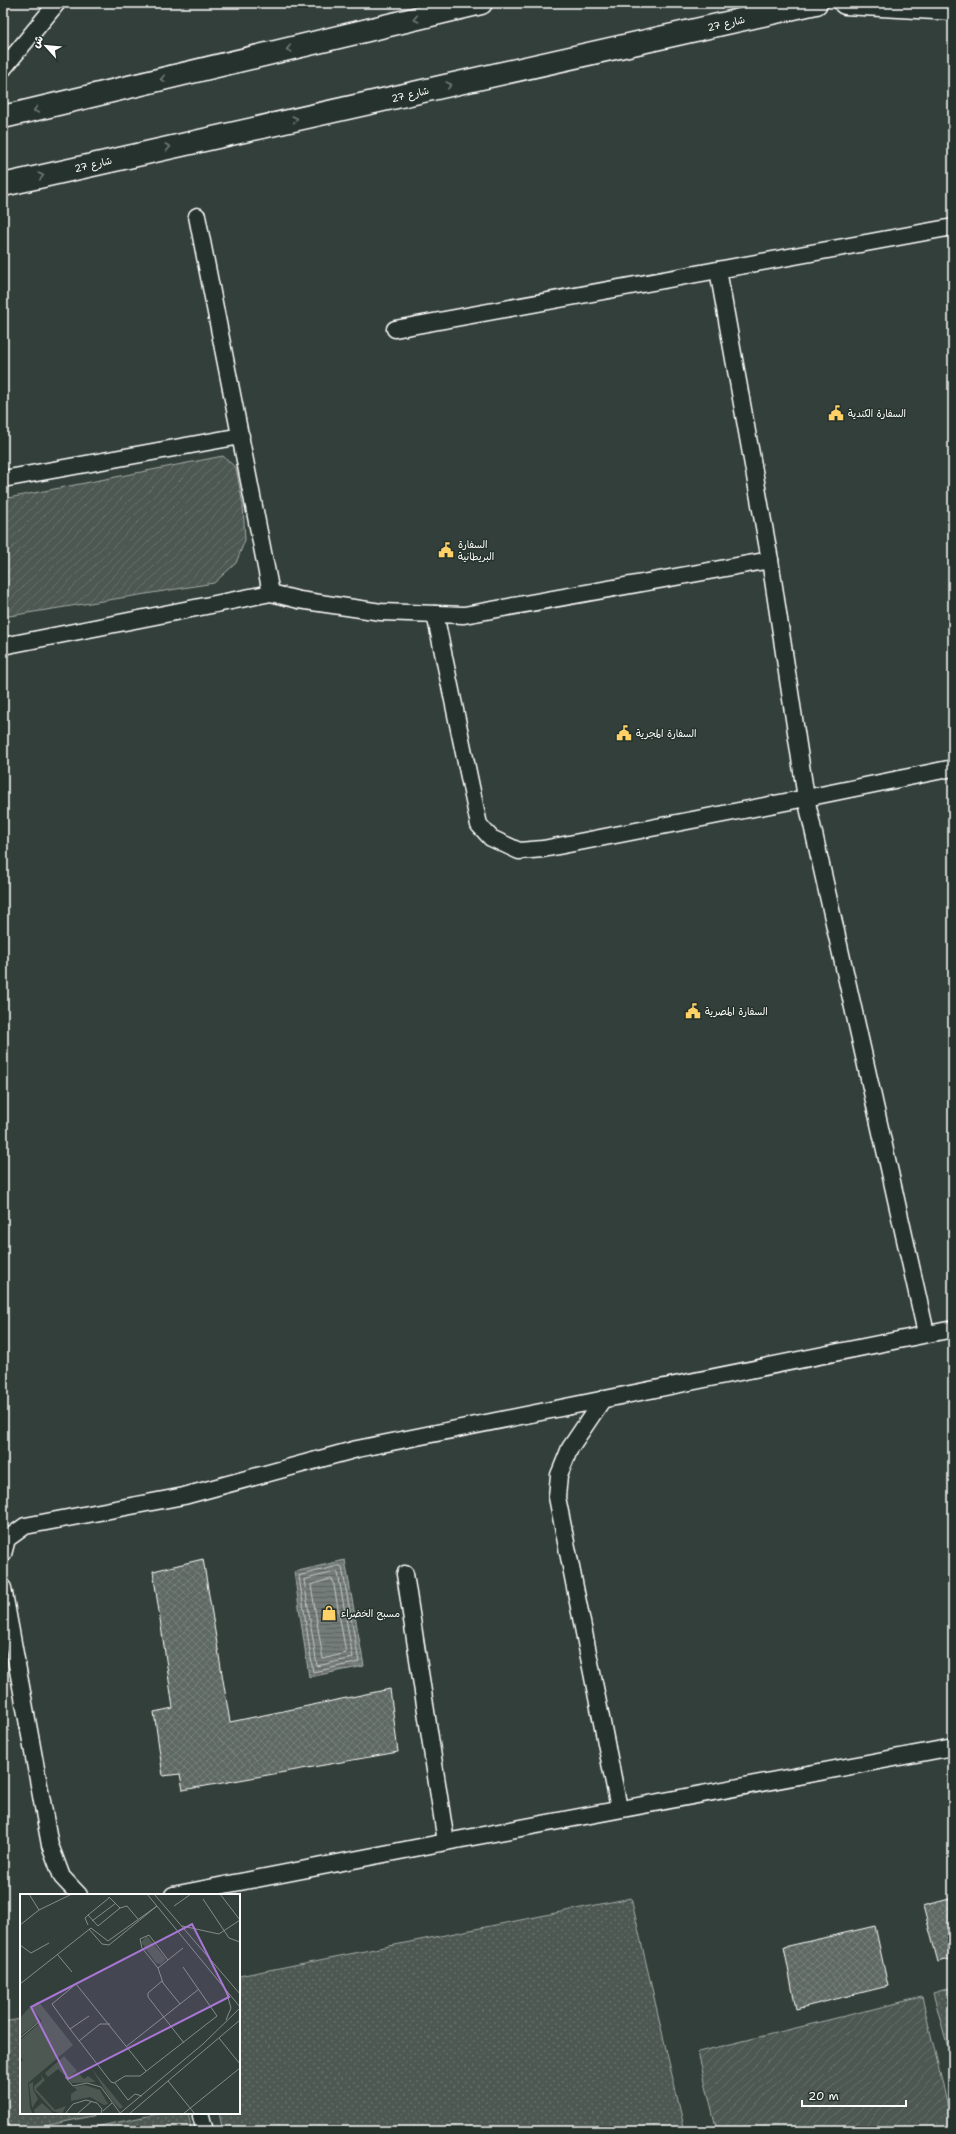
<svg xmlns="http://www.w3.org/2000/svg" width="956" height="2134" font-family="'Shantell Sans','Playpen Sans Arabic',sans-serif">
  <style>
    .grass { fill: url(#grass-dots); stroke: #a6aca9 }
    .garden { fill: url(#garden-furrows); stroke: #a6aca9 }
    .water { fill: url(#water-rules); stroke: #abb0ae }
    .lines { fill: none; stroke-linecap: round; stroke-linejoin: round }
    .shore { stroke: #c7cac9; stroke-width: 1 }
    .building { fill: url(#building-cross-hatch); stroke: #fff }
    .lane-casing { stroke: #fff; stroke-width: 19 }
    .secondary-casing { stroke: #fff; stroke-width: 25 }
    .lane { stroke: #26332d; stroke-width: 16 }
    .secondary { stroke: #26332d; stroke-width: 22 }
    .oneway { stroke: #727a76 }
    .labels { text-anchor: middle; stroke-width: 3; stroke-linejoin: round; paint-order: stroke }
    .street-label { font-size: 10px; fill: #fff; stroke: #26332d }
    .poi-label { font-size: 10px; fill: #fff; stroke: #26332d; text-anchor: start }
    .inset-road { fill: none; stroke: #858c89; stroke-width: 1 }
    .view { fill: #a976d5; fill-opacity: 0.15; stroke: #a976d5; stroke-width: 2 }
    .inset-edge { fill: none; stroke: #fff; stroke-width: 2 }
  </style>
  <defs>
    <pattern id="grass-dots" width="8" height="8" patternUnits="userSpaceOnUse"><rect width="8" height="8" fill="#4d5853"/><path d="M2 2h.1M6 6h.1" fill="none" stroke="#68716d" stroke-width="1.8" stroke-linecap="round"/></pattern>
    <pattern id="garden-furrows" width="10" height="10" patternUnits="userSpaceOnUse"><rect width="10" height="10" fill="#4d5853"/><path d="M-1 1l2-2M0 10L10 0M9 11l2-2" fill="none" stroke="#68716d"/></pattern>
    <pattern id="water-rules" width="6" height="5" patternUnits="userSpaceOnUse"><rect width="6" height="5" fill="#737b78"/><path d="M0 2.5h6" fill="none" stroke="#606462"/></pattern>
    <pattern id="building-cross-hatch" width="8" height="8" patternUnits="userSpaceOnUse"><rect width="8" height="8" fill="#5f6964"/><path d="M0 0l8 8M0 8l8-8" fill="none" stroke="#77807b"/></pattern>
  </defs>
  <rect width="100%" height="100%" fill="#333f3a"/>
  <filter id="ink" filterUnits="userSpaceOnUse"><feTurbulence type="fractalNoise" baseFrequency=".025" numOctaves="2"/><feDisplacementMap in="SourceGraphic" scale="8" xChannelSelector="R" yChannelSelector="G"/><feConvolveMatrix kernelMatrix="1 2 1 2 8 2 1 2 1" color-interpolation-filters="sRGB"/></filter>
  <g filter="url(#ink)">
    <g class="grass">
      <path d="M631,1898L685,2131H223L219,2113H239V1976Z"/>
      <path d="M953,1987V2066L933,1993Z"/>
      <path d="M21,2019V2113H106L21,2131H6L3,2117V2022Z"/>
      <path d="M162,2113H188L192,2131H76Z"/>
    </g>
    <g class="garden">
      <path d="M223,456L236,468L243,505L245,540L236,563L214,583L3,617V499Z"/>
      <path d="M922,1997L953,2128L940,2131H717L698,2052Z"/>
    </g>
    <path class="water" d="M345,1560L364,1666L309,1677L294,1572Z"/>
    <g class="lines">
      <g class="shore">
        <path d="M339,1566L342,1567L359,1662L313,1672L299,1576Z"/>
        <path d="M336,1572L338,1573L353,1658L317,1666L304,1580Z"/>
        <path d="M331,1579L333,1580L346,1653L323,1659L311,1585Z"/>
      </g>
    </g>
    <g class="building">
      <path d="M203,1559L230,1722L390,1689L398,1752L183,1790L180,1774L163,1776L154,1712L173,1708L153,1571Z"/>
      <path d="M953,1898V1958L938,1962L923,1906Z"/>
      <path d="M875,1926L888,1986L796,2009L784,1947Z"/>
    </g>
    <g class="lines">
      <g class="lane-casing">
        <g id="lane">
          <path d="M3,69L57,3"/>
          <path d="M197,216L271,593"/>
          <path d="M718,270L770,560"/>
          <path d="M395,329L953,227"/>
          <path d="M3,479L241,436"/>
          <path d="M435,614L479,825L491,838L519,851L543,849L806,798L953,768"/>
          <path d="M3,646L271,593L299,600L381,612L464,615L770,560L806,798L926,1333"/>
          <path d="M603,1399L570,1448L559,1475L557,1497L619,1808"/>
          <path d="M3,1554L7,1539L25,1526L184,1496L357,1449L953,1329"/>
          <path d="M405,1574L446,1842L953,1747"/>
          <path d="M3,1588L50,1845L62,1877L79,1895"/>
          <path d="M173,1895L446,1842"/>
          <path d="M201,2116L205,2131"/>
        </g>
      </g>
      <g class="secondary-casing">
        <g id="secondary">
          <path d="M845,3L953,9"/>
          <path d="M3,117L481,3"/>
          <path d="M3,185L816,3"/>
        </g>
      </g>
      <use href="#lane" class="lane"/>
      <use href="#secondary" class="secondary"/>
    </g>
    <defs><path id="oneway-chevron" d="M-2-3.5L2.5 0L-2 3.5" fill="none" stroke-width="1.6" stroke-linecap="round" stroke-linejoin="round"/></defs>
    <g class="oneway">
      <use href="#oneway-chevron" transform="translate(416 19) rotate(167)"/>
      <use href="#oneway-chevron" transform="translate(289 49) rotate(167)"/>
      <use href="#oneway-chevron" transform="translate(163 79) rotate(167)"/>
      <use href="#oneway-chevron" transform="translate(449 85) rotate(-13)"/>
      <use href="#oneway-chevron" transform="translate(36 110) rotate(167)"/>
      <use href="#oneway-chevron" transform="translate(295 119) rotate(-13)"/>
      <use href="#oneway-chevron" transform="translate(168 147) rotate(-13)"/>
      <use href="#oneway-chevron" transform="translate(41 176) rotate(-13)"/>
    </g>
  </g>
  <defs>
    <g id="civic-bare" transform="scale(1.2)"><path d="M-.6-6.5H3V-4.5H.6V-3L4-1V1h2V6H-6V1h2V-1L-.6-3ZM-1.2 2.5V6h2.4V2.5Z" fill="#ffd166" stroke="#26332d" stroke-width="2.5" paint-order="stroke"/></g>
    <g id="shop-bare" transform="scale(1.2)"><path d="M-5-2.5h2.3a2.7 3.5 0 0 1 5.4 0H5L5.5 6h-11ZM-1.5-2.5h3a1.5 2.3 0 0 0-3 0Z" fill="#ffd166" stroke="#26332d" stroke-width="2.5" paint-order="stroke"/></g>
  </defs>
  <g fill-rule="evenodd">
    <use href="#civic-bare" x="836" y="413"/>
    <use href="#civic-bare" x="446" y="550"/>
    <use href="#civic-bare" x="624" y="733"/>
    <use href="#civic-bare" x="693" y="1011"/>
    <use href="#shop-bare" x="329" y="1613"/>
  </g>
  <g class="labels">
    <g class="street-label">
      <text transform="translate(726 23) rotate(-13)" y="4">شارع 27</text>
      <text transform="translate(410 94) rotate(-13)" y="4">شارع 27</text>
      <text transform="translate(93 164) rotate(-13)" y="4">شارع 27</text>
    </g>
    <g class="poi-label">
      <text x="848" y="417">السفارة الكندية</text>
      <text x="458" y="548">السفارة<tspan x="458" dy="12">البريطانية</tspan></text>
      <text x="636" y="737">السفارة المجرية</text>
      <text x="705" y="1015">السفارة المصرية</text>
      <text x="341" y="1617">مسبح الخضراء</text>
    </g>
  </g>
  <g transform="translate(20 1894)">
    <rect width="220" height="220" fill="#333f3a"/>
    <path d="M18,107L53,151L8,189L10,214L13,220H0V169L3,166L0,162V146L22,127L11,113ZM10,113L20,126L0,142V124ZM71,174L103,213L100,215L90,204ZM57,178L64,185L68,182L76,188L52,189L49,186Z" fill="#4d5853"/>
    <path d="M127,42L146,65L141,70L136,69L121,48ZM44,162L57,177L48,185L38,175L28,183L25,179ZM21,181L25,186L16,195L35,216L46,212L42,220L33,217L14,196V192L22,185ZM13,188V195L18,205L12,214L9,190ZM65,191L80,196L88,210L84,211L70,203L51,207V200L57,196L54,193ZM22,209L32,218L31,220H15L14,216Z" fill="#4d5853"/>
    <path class="inset-road" d="M9,0L19,16L52,0M127,0L220,113M134,0L220,100M200,0L220,26M183,5L209,44L220,48M154,12L171,0M100,14L107,12L118,25M72,27L96,9M0,31L19,16M68,31L65,24L68,21L89,4V3L100,14L78,32L68,21M162,32L199,40L220,26M69,35L82,50L89,51L137,12M0,51L11,59L29,49M37,60L52,78M138,74L163,54M142,87L128,99V103L164,149M0,90L71,34L88,47L137,12M160,110L179,95M69,122L50,135L91,188L94,189L105,182H120L197,122L163,73M206,126L211,114L207,100M50,135L32,110L56,90L126,177M0,144L20,127M199,144L220,170M59,147L80,130H90M107,152L160,110L143,89L138,74L122,54L120,45L129,41L148,66M45,183L53,192L67,189L81,193L100,219M148,187L175,220M95,189L108,206L115,200L122,202M83,217L92,209M45,220L53,210L66,206L77,209L82,215L81,220M57,220L72,207M99,220L183,150L219,115M109,220L220,126M163,220L220,174"/>
    <path class="view" d="M172,30L209,103L48,185L11,113Z"/>
    <rect width="220" height="220" class="inset-edge"/>
  </g>
  <rect width="956" height="2134" fill="none" stroke="#26332d" stroke-width="16"/>
  <rect x="8" y="8" width="940" height="2118" fill="none" stroke="#fff" stroke-width="1.5" filter="url(#ink)"/>
  <g transform="translate(46 46) rotate(297)" stroke="#26332d" stroke-width="3" paint-order="stroke">
  <path d="M0-3L7 15L0 10L-7 15Z" fill="#ffffff"/>
  <text y="-6" font-size="11" font-weight="bold" text-anchor="middle" fill="#ffffff">ش</text>
  </g>
  <path d="M802 2100v6h104v-6" fill="none" stroke="#ffffff" stroke-width="2"/>
  <text x="808" y="2100" font-size="12" fill="#ffffff" stroke="#26332d" stroke-width="3" paint-order="stroke">20 m</text>
</svg>
